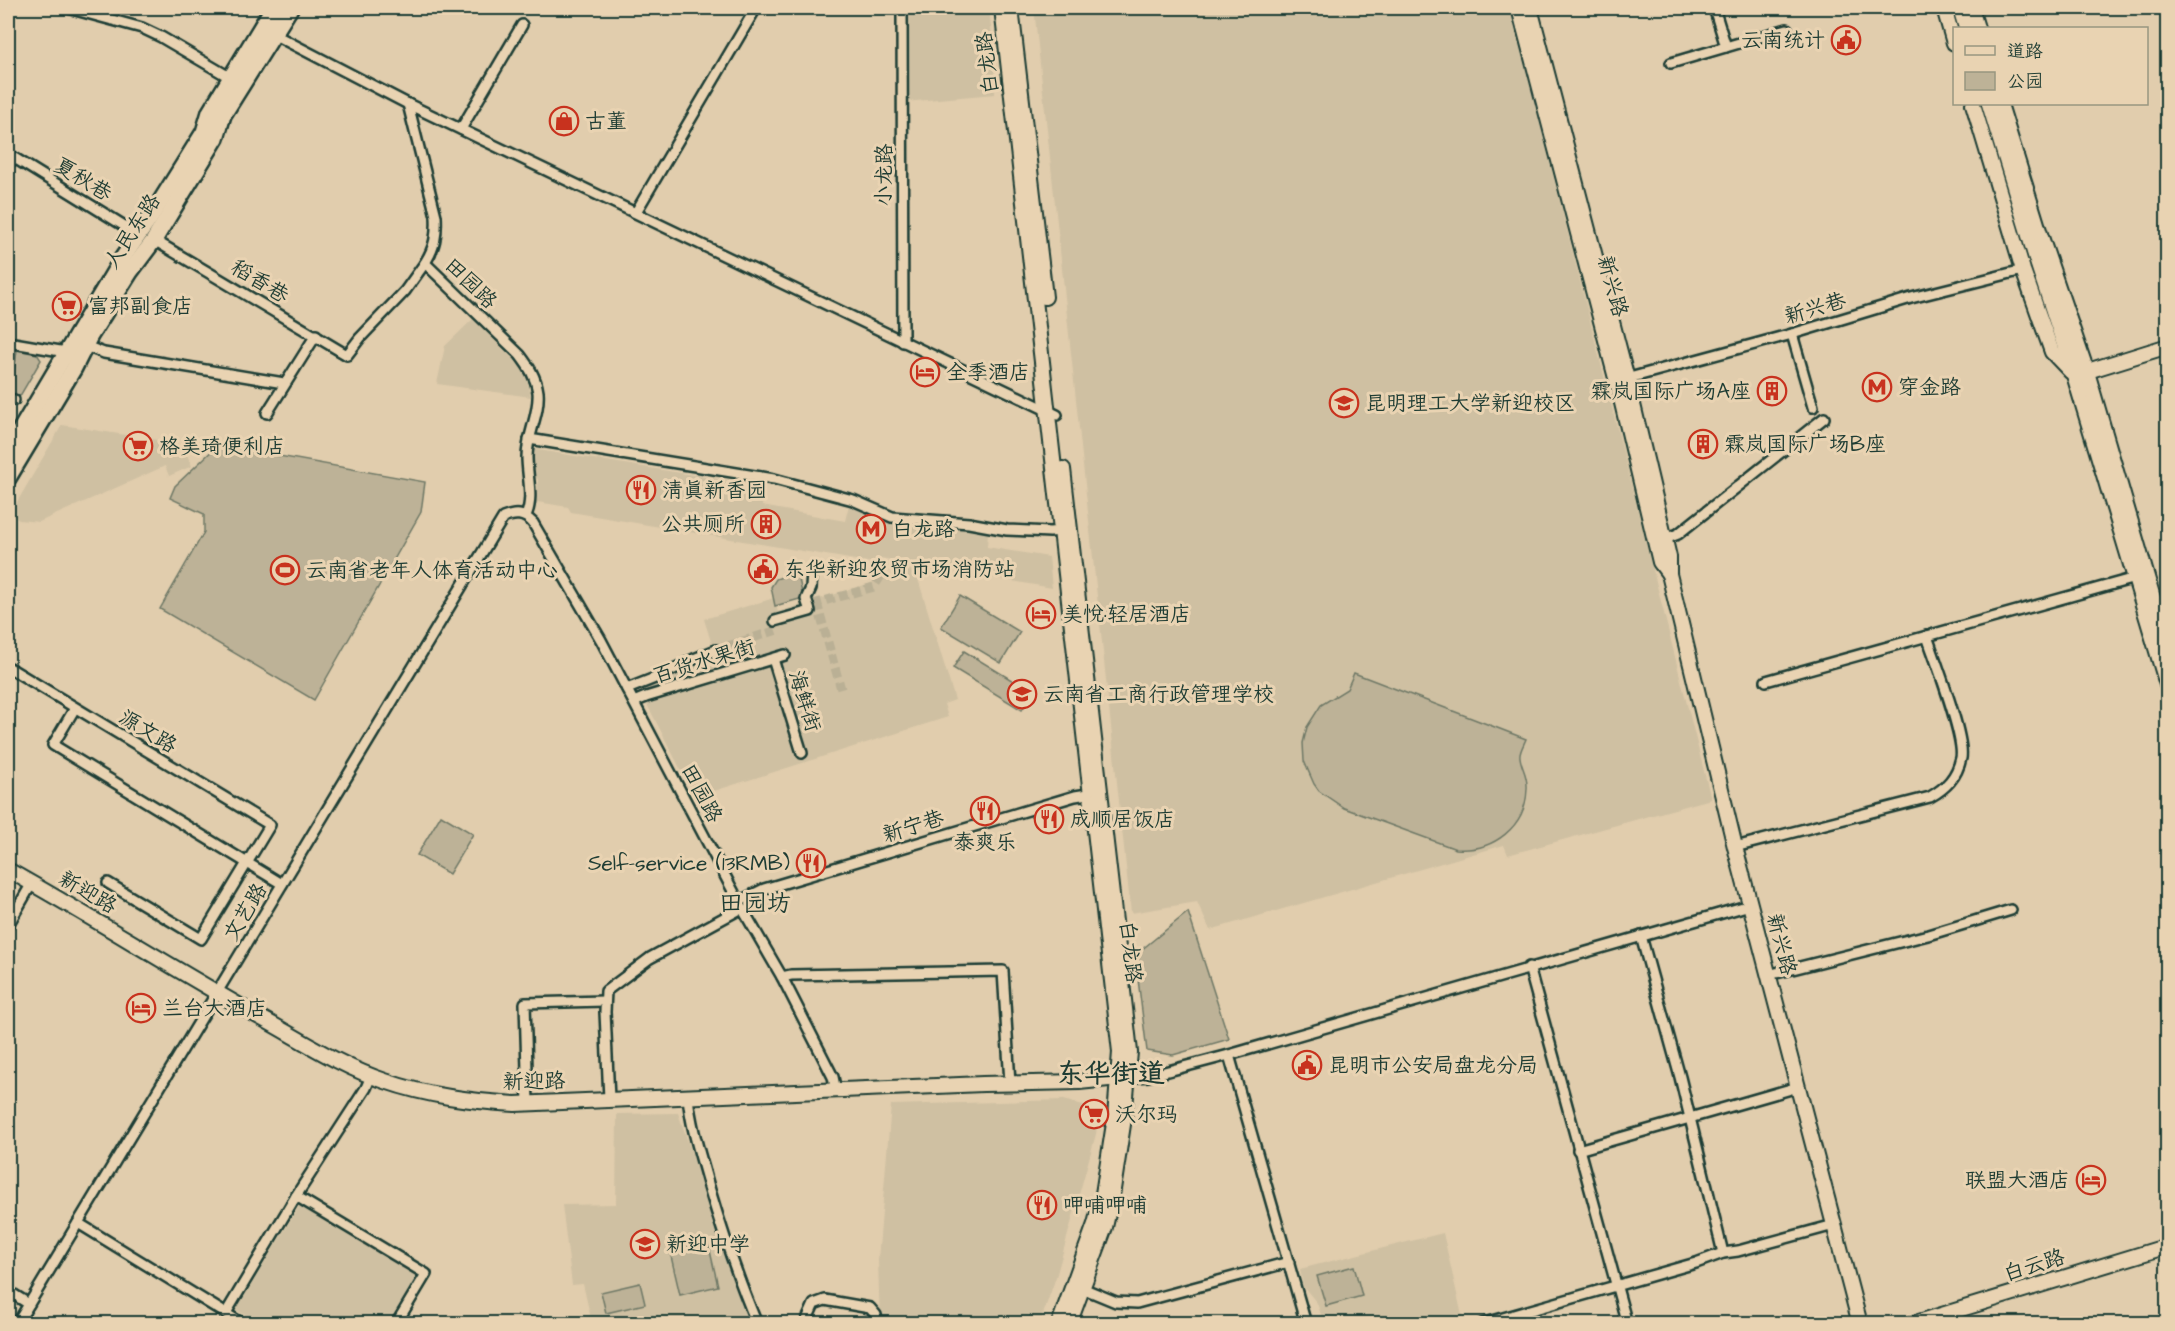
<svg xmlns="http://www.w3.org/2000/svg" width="2175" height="1331" font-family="'Architects Daughter','LXGW WenKai TC',sans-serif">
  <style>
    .built { fill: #cfc0a2 }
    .green { fill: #bdb297; stroke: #6e7866; stroke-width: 1.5 }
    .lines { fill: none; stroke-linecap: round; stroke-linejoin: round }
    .street-tunnel { stroke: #bab095; stroke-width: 9; stroke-dasharray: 9 4.5; stroke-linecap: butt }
    .street-casing { stroke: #1f3d34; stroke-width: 14 }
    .secondary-casing { stroke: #1f3d34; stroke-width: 18 }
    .primary-casing { stroke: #1f3d34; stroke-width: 20 }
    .street { stroke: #e9d3b2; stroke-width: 9 }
    .secondary { stroke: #e9d3b2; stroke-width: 14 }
    .primary { stroke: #e9d3b2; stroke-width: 15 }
    .labels { text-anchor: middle; stroke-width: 6; stroke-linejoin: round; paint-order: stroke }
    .poi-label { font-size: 21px; fill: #1f3d34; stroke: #e9d3b2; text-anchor: start }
    .street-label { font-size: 21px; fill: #1f3d34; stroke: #e9d3b2 }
    .quarter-label { font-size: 24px; fill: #1f3d34; stroke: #e9d3b2 }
    .district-label { font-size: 27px; font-weight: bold; fill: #1f3d34; stroke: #e9d3b2 }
  </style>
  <rect width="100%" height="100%" fill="#e1cdad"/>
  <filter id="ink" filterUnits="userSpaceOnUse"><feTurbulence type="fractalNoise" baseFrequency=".0167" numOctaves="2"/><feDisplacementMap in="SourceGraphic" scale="12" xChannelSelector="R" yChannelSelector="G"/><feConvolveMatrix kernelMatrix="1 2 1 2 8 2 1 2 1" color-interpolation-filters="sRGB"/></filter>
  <g filter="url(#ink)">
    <g class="built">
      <path d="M905,8H989L993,48L995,94L904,102Z"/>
      <path d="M1034,8H1511L1711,799L1508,855L1504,845L1210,930L1197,902L1131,913Z"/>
      <path d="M473,319L520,366L527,376L531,397L437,384L445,346Z"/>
      <path d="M8,347L16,349L10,395L8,394Z"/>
      <path d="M62,425L176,443L182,456L187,455L192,466L169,476L165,466L39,522L19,520L10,514Z"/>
      <path d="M532,449L755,485L754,490L764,491L762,506L845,521L849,505L868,514L988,533L987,547L1049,557L1052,588L881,558L879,564L571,512L568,507L537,502L538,479L533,477Z"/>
      <path d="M915,569L955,700L944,704L948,717L695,797L635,681L666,668L693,654L713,648L704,619L774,598L778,612Z"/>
      <path d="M1064,1100L1099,1109L1096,1134L1056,1277L1040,1323L880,1324L878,1260L891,1105Z"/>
      <path d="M678,1113L751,1323H592L583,1284L572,1285L562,1205L616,1204L617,1114Z"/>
      <path d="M300,1205L417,1276L388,1323H259L236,1310Z"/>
      <path d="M1443,1233L1463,1320L1461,1324L1324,1323L1317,1303L1303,1286L1300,1269Z"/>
    </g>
    <g class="green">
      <path d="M17,350L37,354L41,360L20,396L11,394Z"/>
      <path d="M218,445L425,482L421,512L314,700L160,609L204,532V514L170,498L175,486Z"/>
      <path d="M790,574H798L803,598L775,606L771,587L776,579Z"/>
      <path d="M960,596L1020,632L1001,663L941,627Z"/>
      <path d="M964,651L1033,693L1022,710L953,668Z"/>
      <path d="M1354,673L1526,739C1524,744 1519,752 1520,757C1521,768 1528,774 1527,789C1526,827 1493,852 1456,849L1344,808L1319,791L1314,784L1304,761L1303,743L1307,727L1321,705L1347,689Z"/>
      <path d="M441,815L473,834L449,874L417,855Z"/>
      <path d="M1188,912L1229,1039L1173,1055L1147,1051L1135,955Z"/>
      <path d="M708,1242L718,1286L680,1295L670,1252Z"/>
      <path d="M1354,1266L1362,1296L1326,1306L1317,1276Z"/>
      <path d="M640,1283L645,1304L606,1313L601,1292Z"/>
    </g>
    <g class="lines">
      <g class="street-tunnel">
        <path d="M817,603L841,689"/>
        <path d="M813,604L874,587L882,574"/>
        <path d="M716,650L777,630"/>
      </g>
      <g class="street-casing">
        <g id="street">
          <path d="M68,8L142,28L161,37L231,78"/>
          <path d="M902,8L903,342"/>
          <path d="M1714,8L1726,47"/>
          <path d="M273,34L408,104L1057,415"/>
          <path d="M1671,63L1787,29"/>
          <path d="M408,104L436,216C437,235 435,247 425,263L520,355C529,367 536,377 538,392C540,413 527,435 527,457C527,477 534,497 526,516"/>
          <path d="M461,129L522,25"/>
          <path d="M8,154L139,235"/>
          <path d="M636,212L756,8"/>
          <path d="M154,240L347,355L360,338L405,291L425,263"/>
          <path d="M1792,334L1813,407"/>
          <path d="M8,342L66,352"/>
          <path d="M85,346L104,353L284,383"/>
          <path d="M1622,380L1792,334L1911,298L2023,270"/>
          <path d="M8,399L14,400"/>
          <path d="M267,413L316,335"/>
          <path d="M529,439L774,479L853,500L892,517L969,523L1007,530L1050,532L1060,531"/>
          <path d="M1665,539L1678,534L1824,418"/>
          <path d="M775,621L810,611L806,599L811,588L812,572"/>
          <path d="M773,659L802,753"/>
          <path d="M8,667L270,825L201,939L108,883"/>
          <path d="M1766,681L2135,578"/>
          <path d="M627,689L660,676L694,659L716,650"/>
          <path d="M634,702L646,697L785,655"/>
          <path d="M75,708L53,745L282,884"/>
          <path d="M1735,847L1930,797C1946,788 1957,777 1961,758C1965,737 1935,660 1927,636"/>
          <path d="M738,902L764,889L1075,796L1094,793"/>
          <path d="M8,925L32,883"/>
          <path d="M1641,936L1680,1077L1723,1253"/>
          <path d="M1529,967L1627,1324"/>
          <path d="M1768,975L1928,935L2011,910"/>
          <path d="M782,977L791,975L1003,971L1010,1083"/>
          <path d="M1229,1055L1306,1324"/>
          <path d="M1123,1078L1149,1076L1229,1055L1750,905"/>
          <path d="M688,1097C691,1128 701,1157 709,1187C723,1234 738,1279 757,1324"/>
          <path d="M609,1099L605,1012L606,991L650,958L742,908"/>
          <path d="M528,1103L525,1003L605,1001"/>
          <path d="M1578,1150L1798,1087"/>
          <path d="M296,1196L366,1088L371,1076"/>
          <path d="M78,1223L243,1324"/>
          <path d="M1082,1288L1116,1302L1137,1303L1289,1262"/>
          <path d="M8,1291L29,1304"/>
          <path d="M226,1313L296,1196L426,1274L396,1324"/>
          <path d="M17,1324L503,518C515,513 524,513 533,523L601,640L742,908L782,977L833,1077L836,1091"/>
          <path d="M805,1324L814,1304L825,1300L870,1308L876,1315L877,1324"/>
          <path d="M1482,1324L1696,1263L1723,1253L1738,1251L1834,1225"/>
        </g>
      </g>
      <g class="secondary-casing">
        <g id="secondary">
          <path d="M1002,8L1120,1052L1115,1117L1103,1194L1095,1224L1059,1324"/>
          <path d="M1011,8L1045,297"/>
          <path d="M1519,8L1617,382L1660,562L1669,574"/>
          <path d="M1530,8L1627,379L1669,557V574L1735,847L1860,1324"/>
          <path d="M1944,8L1954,43"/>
          <path d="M1960,8L1966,28"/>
          <path d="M1971,8L1977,28"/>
          <path d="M1973,104L2023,270L2052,352L2071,372"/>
          <path d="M1989,104L2037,262L2074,375L2168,688"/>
          <path d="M2000,104L2041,237L2087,372L2168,649"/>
          <path d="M2078,374L2168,346"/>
          <path d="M1063,469L1130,1052L1124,1118L1112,1196L1105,1227L1069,1324"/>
          <path d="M8,870C94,918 177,971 263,1019C303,1041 342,1067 385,1081C428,1096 470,1101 515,1104L983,1084L1079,1082L1119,1078"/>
          <path d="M1912,1324L2168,1246"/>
        </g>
      </g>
      <g class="primary-casing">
        <g id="primary">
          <path d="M8,451L122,259L149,220L204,132L210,112L273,8"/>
          <path d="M8,478L74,368L90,336L130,272L154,240L216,138L223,115L290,8"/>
        </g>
      </g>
      <use href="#street" class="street"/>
      <use href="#secondary" class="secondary"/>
      <use href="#primary" class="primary"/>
    </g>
  </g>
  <defs>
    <g id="civic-ring" transform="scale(1.5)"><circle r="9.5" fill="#e9d3b2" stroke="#c8321e" stroke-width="1.5"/><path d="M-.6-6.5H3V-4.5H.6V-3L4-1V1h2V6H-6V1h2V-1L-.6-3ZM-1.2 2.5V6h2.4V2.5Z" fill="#c8321e"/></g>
    <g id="shop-ring" transform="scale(1.5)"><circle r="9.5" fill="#e9d3b2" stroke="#c8321e" stroke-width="1.5"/><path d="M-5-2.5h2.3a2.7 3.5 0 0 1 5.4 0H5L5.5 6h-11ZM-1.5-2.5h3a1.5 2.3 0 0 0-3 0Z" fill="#c8321e"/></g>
    <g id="supermarket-ring" transform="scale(1.5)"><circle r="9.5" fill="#e9d3b2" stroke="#c8321e" stroke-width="1.5"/><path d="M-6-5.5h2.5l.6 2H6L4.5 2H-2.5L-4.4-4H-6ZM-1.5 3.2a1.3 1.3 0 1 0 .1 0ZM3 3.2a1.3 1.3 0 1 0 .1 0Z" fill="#c8321e"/></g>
    <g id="hotel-ring" transform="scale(1.5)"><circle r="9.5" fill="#e9d3b2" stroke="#c8321e" stroke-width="1.5"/><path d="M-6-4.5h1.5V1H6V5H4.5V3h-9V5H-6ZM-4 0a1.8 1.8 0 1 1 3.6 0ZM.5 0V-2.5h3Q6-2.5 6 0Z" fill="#c8321e"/></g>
    <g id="metro-ring" transform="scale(1.5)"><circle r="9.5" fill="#e9d3b2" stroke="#c8321e" stroke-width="1.5"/><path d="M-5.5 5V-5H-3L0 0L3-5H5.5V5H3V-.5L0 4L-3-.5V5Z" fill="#c8321e"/></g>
    <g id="building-ring" transform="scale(1.5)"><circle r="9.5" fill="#e9d3b2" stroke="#c8321e" stroke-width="1.5"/><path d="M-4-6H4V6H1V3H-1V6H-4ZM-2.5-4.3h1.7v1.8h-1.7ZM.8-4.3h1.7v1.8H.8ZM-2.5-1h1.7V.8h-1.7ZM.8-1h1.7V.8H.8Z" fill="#c8321e"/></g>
    <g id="university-ring" transform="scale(1.5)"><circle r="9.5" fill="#e9d3b2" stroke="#c8321e" stroke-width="1.5"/><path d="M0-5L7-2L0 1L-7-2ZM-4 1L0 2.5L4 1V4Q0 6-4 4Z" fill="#c8321e"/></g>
    <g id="restaurant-ring" transform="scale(1.5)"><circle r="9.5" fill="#e9d3b2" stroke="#c8321e" stroke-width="1.5"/><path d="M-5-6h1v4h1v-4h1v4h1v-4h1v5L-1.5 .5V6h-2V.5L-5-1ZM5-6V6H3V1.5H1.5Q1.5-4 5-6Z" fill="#c8321e"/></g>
    <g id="stadium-ring" transform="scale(1.5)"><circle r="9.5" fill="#e9d3b2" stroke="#c8321e" stroke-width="1.5"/><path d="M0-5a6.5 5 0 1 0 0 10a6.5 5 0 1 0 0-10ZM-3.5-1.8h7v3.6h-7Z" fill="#c8321e"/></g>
    <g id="school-ring" transform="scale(1.5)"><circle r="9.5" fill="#e9d3b2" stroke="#c8321e" stroke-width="1.5"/><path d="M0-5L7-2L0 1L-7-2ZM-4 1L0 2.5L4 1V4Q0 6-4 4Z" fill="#c8321e"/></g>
  </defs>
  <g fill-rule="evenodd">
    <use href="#civic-ring" x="1846" y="40"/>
    <use href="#shop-ring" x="564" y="121"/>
    <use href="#supermarket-ring" x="67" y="306"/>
    <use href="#hotel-ring" x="925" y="372"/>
    <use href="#metro-ring" x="1877" y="387"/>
    <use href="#building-ring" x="1772" y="391"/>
    <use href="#university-ring" x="1344" y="403"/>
    <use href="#building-ring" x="1703" y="444"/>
    <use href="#supermarket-ring" x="138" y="446"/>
    <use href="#restaurant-ring" x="641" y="490"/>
    <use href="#building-ring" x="766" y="524"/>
    <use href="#metro-ring" x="871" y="529"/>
    <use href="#civic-ring" x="763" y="569"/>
    <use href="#stadium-ring" x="285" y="570"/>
    <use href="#hotel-ring" x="1041" y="614"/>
    <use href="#school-ring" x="1022" y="694"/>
    <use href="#restaurant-ring" x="985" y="811"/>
    <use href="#restaurant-ring" x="1049" y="819"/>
    <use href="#restaurant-ring" x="811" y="863"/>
    <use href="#hotel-ring" x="141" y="1008"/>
    <use href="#civic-ring" x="1307" y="1065"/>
    <use href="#supermarket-ring" x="1094" y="1114"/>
    <use href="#hotel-ring" x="2091" y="1180"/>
    <use href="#restaurant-ring" x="1042" y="1205"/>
    <use href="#school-ring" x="645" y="1244"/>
  </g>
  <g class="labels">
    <g class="poi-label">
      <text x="1825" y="47" text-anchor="end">云南统计</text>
      <text x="585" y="128">古董</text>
      <text x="88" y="313">富邦副食店</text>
      <text x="946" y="379">全季酒店</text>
      <text x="1898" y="394">穿金路</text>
      <text x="1751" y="398" text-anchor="end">霖岚国际广场A座</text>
      <text x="1365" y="410">昆明理工大学新迎校区</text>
      <text x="1724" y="451">霖岚国际广场B座</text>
      <text x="159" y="453">格美琦便利店</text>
      <text x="662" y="497">清真新香园</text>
      <text x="745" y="531" text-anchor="end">公共厕所</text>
      <text x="892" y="536">白龙路</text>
      <text x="784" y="576">东华新迎农贸市场消防站</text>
      <text x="306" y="577">云南省老年人体育活动中心</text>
      <text x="1062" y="621">美悦·轻居酒店</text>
      <text x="1043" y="701">云南省工商行政管理学校</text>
      <text x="1070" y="826">成顺居饭店</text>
      <text x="985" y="849" text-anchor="middle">泰爽乐</text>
      <text x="790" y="870" text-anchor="end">Self-service (13RMB)</text>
      <text x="162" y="1015">兰台大酒店</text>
      <text x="1328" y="1072">昆明市公安局盘龙分局</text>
      <text x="1115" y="1121">沃尔玛</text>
      <text x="2070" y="1187" text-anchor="end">联盟大酒店</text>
      <text x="1063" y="1212">呷哺呷哺</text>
      <text x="666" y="1251">新迎中学</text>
    </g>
    <g class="street-label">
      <text transform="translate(987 63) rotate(-97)" y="7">白龙路</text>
      <text transform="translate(884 175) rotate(-90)" y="7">小龙路</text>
      <text transform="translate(83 179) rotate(31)" y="7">夏秋巷</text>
      <text transform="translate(132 231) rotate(-57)" y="7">人民东路</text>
      <text transform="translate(260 281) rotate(31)" y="7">稻香巷</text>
      <text transform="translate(471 283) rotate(44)" y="7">田园路</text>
      <text transform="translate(1613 286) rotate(75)" y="7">新兴路</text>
      <text transform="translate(1815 308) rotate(-16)" y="7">新兴巷</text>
      <text transform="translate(704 661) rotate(-17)" y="7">百货水果街</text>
      <text transform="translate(805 701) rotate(73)" y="7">海鲜街</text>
      <text transform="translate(148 731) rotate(31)" y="7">源文路</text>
      <text transform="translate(702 793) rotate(62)" y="7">田园路</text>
      <text transform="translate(913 826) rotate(-17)" y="7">新宁巷</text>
      <text transform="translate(88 892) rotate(30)" y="7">新迎路</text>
      <text transform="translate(245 912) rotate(-59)" y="7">文艺路</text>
      <text transform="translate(1782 944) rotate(76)" y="7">新兴路</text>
      <text transform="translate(1131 952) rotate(83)" y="7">白龙路</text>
      <text transform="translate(534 1081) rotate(-1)" y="7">新迎路</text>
      <text transform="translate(2034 1265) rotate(-17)" y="7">白云路</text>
    </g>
    <g class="quarter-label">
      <text x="755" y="911">田园坊</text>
    </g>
    <g class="district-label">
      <text x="1111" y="1082">东华街道</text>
    </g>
  </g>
  <rect width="2175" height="1331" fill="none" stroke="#e9d3b2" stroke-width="30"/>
  <rect x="15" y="15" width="2145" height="1301" fill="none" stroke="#1f3d34" stroke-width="2" filter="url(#ink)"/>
  <rect x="1953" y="27" width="195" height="78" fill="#e9d3b2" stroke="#989780" stroke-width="1.5"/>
  <rect x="1965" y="46" width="30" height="9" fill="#e9d3b2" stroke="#989780" stroke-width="1.5"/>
  <text x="2007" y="57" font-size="18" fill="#1f3d34">道路</text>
  <rect x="1965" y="72" width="30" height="18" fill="#bdb297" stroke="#989780" stroke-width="1.5"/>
  <text x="2007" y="87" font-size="18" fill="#1f3d34">公园</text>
</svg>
